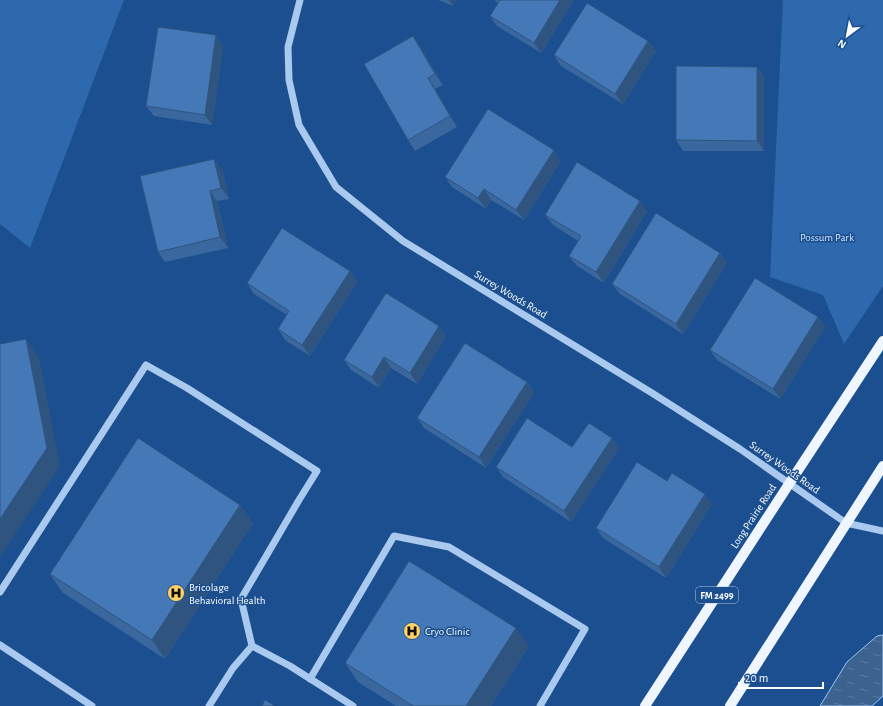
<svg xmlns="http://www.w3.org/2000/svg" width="883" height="706" font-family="'Alegreya Sans',sans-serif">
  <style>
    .park { fill: #2e69ad }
    .water { fill: url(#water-ripples); stroke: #9cc4f0 }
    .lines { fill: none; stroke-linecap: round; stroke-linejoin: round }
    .minor { stroke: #a9c9ee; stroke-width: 7 }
    .major { stroke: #f0f6ff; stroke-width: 10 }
    .wall { fill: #3a679d }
    .shaded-wall { fill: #305480 }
    .building { fill: #4478b7; stroke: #305480 }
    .labels { text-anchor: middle; stroke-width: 3; stroke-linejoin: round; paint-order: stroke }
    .shield { fill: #1b4f8f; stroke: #bbcadd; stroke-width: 1 }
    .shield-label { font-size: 10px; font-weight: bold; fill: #fff }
    .park-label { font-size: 11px; fill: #cfe3fa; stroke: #1b4f8f }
    .street-label { font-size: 11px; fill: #fff; stroke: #1b4f8f }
    .poi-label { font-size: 11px; fill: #fff; stroke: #1b4f8f; text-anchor: start }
  </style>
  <defs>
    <pattern id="water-ripples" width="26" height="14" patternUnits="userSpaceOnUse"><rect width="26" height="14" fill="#3c6290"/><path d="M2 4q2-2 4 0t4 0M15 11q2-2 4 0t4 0" fill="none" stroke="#597aa1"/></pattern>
  </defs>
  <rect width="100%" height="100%" fill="#1b4f8f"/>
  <g class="park">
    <path d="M0,0H124L30,248L0,224Z"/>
    <path d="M783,0H883V286L844,344L823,295L770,277Z"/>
  </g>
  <path class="water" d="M883,635V696L872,706H820L847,662L877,636Z"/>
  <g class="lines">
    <g class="minor">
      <path d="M300,0L288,47L289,80L299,125L336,187L403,241L652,393L740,449L846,523L883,531"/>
      <path d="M0,592L146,365L187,388L317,471L299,500L241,599L252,646"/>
      <path d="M0,645L92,706"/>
      <path d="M310,679L394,536L449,547L585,629L540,706"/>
      <path d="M209,706L233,668L252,646L290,666L353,706"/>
    </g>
    <g class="major">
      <path d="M645,706L789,484L883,341"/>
      <path d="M730,706L883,466"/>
    </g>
  </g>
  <g class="wall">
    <path d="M438,0H456L453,6Z"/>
    <path d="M494,0H574L541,53L497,26L490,16L498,3Z"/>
    <path d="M413,36L420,46L443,85L435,89L457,127L415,151L408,140Z"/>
    <path d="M648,41L656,51L623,104L561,66L554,55Z"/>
    <path d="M223,46L212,125L154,116L146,106Z"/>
    <path d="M757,67L764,77V151H683L676,140Z"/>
    <path d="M561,161L524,220L491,200L486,209L452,187L445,177Z"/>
    <path d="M222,169L229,199L217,201L228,248L165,262L158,252Z"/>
    <path d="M647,211L604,283L577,266L569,256L578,241L553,225L545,215Z"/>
    <path d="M720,253L727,263L683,334L620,294L612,284Z"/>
    <path d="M350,271L357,282L310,356L285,340L278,329L287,315L254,294L247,283Z"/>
    <path d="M818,317L825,327L780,399L717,360L710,350Z"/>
    <path d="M446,336L417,384L391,368L379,388L351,370L344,360Z"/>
    <path d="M527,382L534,393L486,468L424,428L417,418Z"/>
    <path d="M572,447L619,448L571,522L503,477L496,467Z"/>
    <path d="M667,481L712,504L666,578L603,538L596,528Z"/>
    <path d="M240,505L253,523L165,659L63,593L50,574Z"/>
    <path d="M529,646L491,706H396L358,682L345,663Z"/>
  </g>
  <g class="shaded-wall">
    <path d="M449,0H456L453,6Z"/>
    <path d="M560,0H574L541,53L534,43Z"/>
    <path d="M216,35L223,46L212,125L205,115Z"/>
    <path d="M413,36L420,46L443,85L435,74Z"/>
    <path d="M648,41L656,51L623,104L615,94Z"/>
    <path d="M757,67L764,77V151L757,141Z"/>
    <path d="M428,78L435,89L457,127L450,116Z"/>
    <path d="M554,150L561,161L524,220L516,210Z"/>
    <path d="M214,159L222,169L229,199L221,188Z"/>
    <path d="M484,189L491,200L486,209L478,198Z"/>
    <path d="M210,191L217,201L228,248L220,237Z"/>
    <path d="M640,201L647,211L604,283L596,272Z"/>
    <path d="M720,253L727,263L683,334L676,324Z"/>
    <path d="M350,271L357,282L310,356L302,345Z"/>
    <path d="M818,317L825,327L780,399L773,389Z"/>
    <path d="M439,326L446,336L417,384L410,373Z"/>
    <path d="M26,339L39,358L60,466L0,557V519Z"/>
    <path d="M384,357L391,368L379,388L372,377Z"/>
    <path d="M527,382L534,393L486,468L479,457Z"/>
    <path d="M612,438L619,448L571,522L564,511Z"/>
    <path d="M705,494L712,504L666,578L659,567Z"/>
    <path d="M240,505L253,523L165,659L152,640Z"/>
    <path d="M516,628L529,646L491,706H466Z"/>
  </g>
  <g class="building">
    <path d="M500,0H560L534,43L490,16Z"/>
    <path d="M587,3L648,41L615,94L554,55Z"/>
    <path d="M158,27L216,35L205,115L146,106Z"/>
    <path d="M413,36L435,74L428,78L450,116L408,140L364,64Z"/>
    <path d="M676,66L757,67V141L676,140Z"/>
    <path d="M488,109L554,150L516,210L484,189L478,198L445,177Z"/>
    <path d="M214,159L221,188L210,191L220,237L158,252L140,176Z"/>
    <path d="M577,162L640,201L596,272L569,256L581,236L545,215Z"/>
    <path d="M656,213L720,253L676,324L612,284Z"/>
    <path d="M282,228L350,271L302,345L278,329L289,311L247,283Z"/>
    <path d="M755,278L818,317L773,389L710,350Z"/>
    <path d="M386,293L439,326L410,373L384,357L372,377L344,360Z"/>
    <path d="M26,339L47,448L0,519V344Z"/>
    <path d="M465,343L527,382L479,457L417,418Z"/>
    <path d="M527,418L572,447L589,423L612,438L564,511L496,467Z"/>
    <path d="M138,438L240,505L152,640L50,574Z"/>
    <path d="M637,462L667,481L672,473L705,494L659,567L596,528Z"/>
    <path d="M409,561L516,628L466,706H413L345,663Z"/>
    <path d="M265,700L275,706H262Z"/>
  </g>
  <defs>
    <g id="hospital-disc" transform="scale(0.9)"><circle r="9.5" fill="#ffd166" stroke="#1b4f8f"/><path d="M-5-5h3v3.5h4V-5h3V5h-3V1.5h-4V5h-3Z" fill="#111"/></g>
  </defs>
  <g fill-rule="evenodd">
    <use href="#hospital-disc" x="176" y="593"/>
    <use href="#hospital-disc" x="412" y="631"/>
  </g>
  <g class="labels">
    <rect class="shield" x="696" y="587" width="42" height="16" rx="3"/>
    <g class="shield-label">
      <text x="717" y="599">FM 2499</text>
    </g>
    <g class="park-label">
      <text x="827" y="241">Possum Park</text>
    </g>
    <g class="street-label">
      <text transform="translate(511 294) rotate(31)" y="4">Surrey Woods Road</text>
      <text transform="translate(785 467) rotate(35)" y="4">Surrey Woods Road</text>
      <text transform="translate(753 516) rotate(-57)" y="4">Long Prairie Road</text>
    </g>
    <g class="poi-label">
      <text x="189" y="591">Bricolage<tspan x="189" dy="13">Behavioral Health</tspan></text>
      <text x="425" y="635">Cryo Clinic</text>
    </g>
  </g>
  <g transform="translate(847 36) rotate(212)" stroke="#1b4f8f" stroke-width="3" paint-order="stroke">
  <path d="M0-3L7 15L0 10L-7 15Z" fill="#ffffff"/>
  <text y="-6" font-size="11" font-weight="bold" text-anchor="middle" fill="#ffffff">N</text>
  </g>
  <path d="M739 682v6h84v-6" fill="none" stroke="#ffffff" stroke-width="2"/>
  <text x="745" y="682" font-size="12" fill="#ffffff" stroke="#1b4f8f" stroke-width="3" paint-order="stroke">20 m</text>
</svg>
